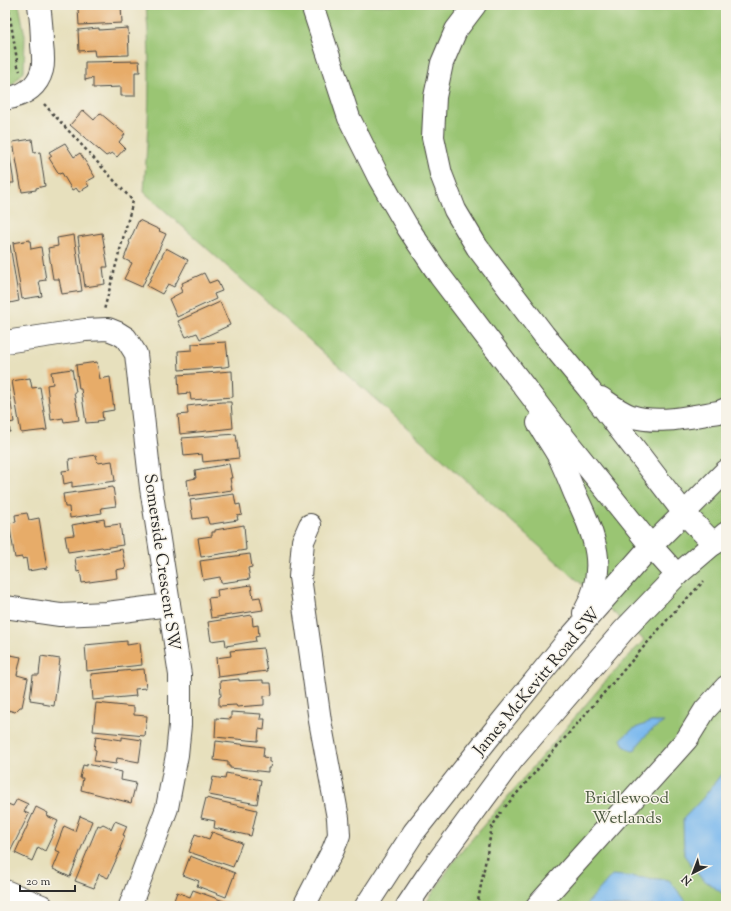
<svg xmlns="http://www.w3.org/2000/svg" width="731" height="911" font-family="'Sorts Mill Goudy',serif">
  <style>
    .green { fill: #9ac573; stroke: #62784f }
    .water { fill: #7cb9ee; stroke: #54728c }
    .building { fill: #e7ac69 }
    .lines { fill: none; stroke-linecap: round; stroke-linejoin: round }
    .minor-casing { stroke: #474641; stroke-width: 24 }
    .major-casing { stroke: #474641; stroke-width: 24 }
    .highway-casing { stroke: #474641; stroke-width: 24 }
    .path { stroke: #474641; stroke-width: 2.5; stroke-dasharray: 3 3; stroke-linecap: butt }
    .minor { stroke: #fff; stroke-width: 22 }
    .major { stroke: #fff; stroke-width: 22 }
    .highway { stroke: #fff; stroke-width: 22 }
    .labels { text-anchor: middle; stroke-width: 3; stroke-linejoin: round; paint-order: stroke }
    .street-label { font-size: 17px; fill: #2b2b2b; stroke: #f7f3e8 }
    .park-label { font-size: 17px; fill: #4c5941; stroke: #f7f3e8 }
  </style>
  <rect width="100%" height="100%" fill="#f7f3e8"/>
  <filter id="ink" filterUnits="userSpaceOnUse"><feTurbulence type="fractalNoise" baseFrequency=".025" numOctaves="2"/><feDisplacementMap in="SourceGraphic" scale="8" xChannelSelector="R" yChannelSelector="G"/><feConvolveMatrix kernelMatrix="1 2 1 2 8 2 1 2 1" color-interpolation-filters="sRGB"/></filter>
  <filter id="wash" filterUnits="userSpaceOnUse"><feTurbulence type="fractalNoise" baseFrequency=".012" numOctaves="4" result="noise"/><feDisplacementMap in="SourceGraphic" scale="16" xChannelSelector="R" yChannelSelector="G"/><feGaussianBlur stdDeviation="0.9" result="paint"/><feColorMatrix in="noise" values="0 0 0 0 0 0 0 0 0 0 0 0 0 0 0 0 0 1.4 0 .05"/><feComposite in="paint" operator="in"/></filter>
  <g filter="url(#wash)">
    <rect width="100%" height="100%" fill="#e7e0bd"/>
    <g class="green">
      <path d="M5,5H19L25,36L24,71L13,84H5Z"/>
      <path d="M146,5H726V906H424L456,858L609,677L644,640L144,192C148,130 152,67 146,5Z"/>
    </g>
    <g class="water">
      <path d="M651,722H664L649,732L636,747V750L633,751L624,746L621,739L633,729Z"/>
      <path d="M726,768V896L700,877L684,855L683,819L703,798Z"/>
      <path d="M612,875L669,880L690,906H585Z"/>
    </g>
    <g id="blocks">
      <g class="building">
        <path d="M88,5H121L122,23L79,25L78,8L88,7Z"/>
        <path d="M99,28V30L128,28L129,55L95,56L94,50L79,51L78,30Z"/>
        <path d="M139,61L140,72H135V96H121V87L93,88V78L85,80V62Z"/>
        <path d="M83,110L94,120L100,113L125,134L119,142L125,148L117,157L112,153L106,156L70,125Z"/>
        <path d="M5,138H7L14,183H10V187H5Z"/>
        <path d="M32,139L34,153L40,152L45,186L36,188V190L22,192L13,142Z"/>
        <path d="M65,143L74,157L80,153L95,177L86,182L89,186L79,192L76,188L72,190L62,173L59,174L49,158L52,156L49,152Z"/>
        <path d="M139,220L160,230L159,231L166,234L142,287L124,279L132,263L124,259L125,256L130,243L129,242Z"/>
        <path d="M102,233L108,267H103L105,284L85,287L78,237Z"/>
        <path d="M74,235L82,291L62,294L59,279H53L48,248L58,246L57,238Z"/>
        <path d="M30,240L31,249L41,247L46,280L39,281L42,296L22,299L13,243Z"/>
        <path d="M10,245L19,301L5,304V246Z"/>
        <path d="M166,248L188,260L174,287L168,284L162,294L147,286Z"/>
        <path d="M204,273L209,283L217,280L222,291L214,294L216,299L177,317L169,299L182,292L180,287L183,285L182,283Z"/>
        <path d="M220,302L230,325L200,339L197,333L186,337L178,321Z"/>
        <path d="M226,342L229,366L225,367L179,370L178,351L192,350V344Z"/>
        <path d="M97,362L100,379L110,377L114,410L102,412L103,420L97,421L98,422L86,423L81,389H79L76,365Z"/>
        <path d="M72,369L76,392H74L79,420L64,422L63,418L51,420L47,385L53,384L51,372Z"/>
        <path d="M232,371L233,397L191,400L190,393L179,394L178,375Z"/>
        <path d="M30,378L32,388L40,387L47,430L21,433L12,381Z"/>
        <path d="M5,380H7L14,422L9,423L10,432H5Z"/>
        <path d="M222,402H231L233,428L180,434L178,415L188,414L187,406Z"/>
        <path d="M236,434L239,458L203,462L202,454L184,456L182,438Z"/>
        <path d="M96,455L98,463L112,461L115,481L72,487V482L64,484L62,471L70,470L69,459Z"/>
        <path d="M229,464L232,478H230L232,490L189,496L187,480L196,478L195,470Z"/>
        <path d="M113,487L116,506L101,508L102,513L70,518L69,507H65L63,494Z"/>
        <path d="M234,494L236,505L240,504L242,515L237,516L238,520L212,524H209L207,517L193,519L190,500Z"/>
        <path d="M27,513L29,520L39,518L47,568L28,571L26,558L22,559V557L15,558L9,523L16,522L15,515Z"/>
        <path d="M104,519L105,526L120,524L123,545L103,548L102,547L68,552L65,536L74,535L72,525Z"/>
        <path d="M244,525L246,550L201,557L198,538L212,536V532H215V530Z"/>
        <path d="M5,526L9,545L5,546Z"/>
        <path d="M122,549L126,568L116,570L117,578L82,583L80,571L77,572L75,558Z"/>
        <path d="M250,554L252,567L248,568L250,579L221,583L220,577L203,580L200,561Z"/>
        <path d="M251,585L253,598L260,597L263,610L211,618L208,598L218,597L217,590Z"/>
        <path d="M252,615L253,626L258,625L259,636L255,637L256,641L226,646L225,639L211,641L208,622Z"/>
        <path d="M127,641V645L140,643L142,665L87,671L85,645Z"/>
        <path d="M263,648L267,671L218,677L216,658L231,656L230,651Z"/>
        <path d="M5,654L21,657L17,675L28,678L22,707H20L15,712L8,710L5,706Z"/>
        <path d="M41,656L60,659L54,706L43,704V702L30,700L33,675H39Z"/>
        <path d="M144,669L146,688L135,689L136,696L93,700L91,674Z"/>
        <path d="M239,679V681L263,680V683H271L272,695L264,696V705L237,707L236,705L219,706V697L221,696L220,681Z"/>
        <path d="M96,703L134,707V715L147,716L145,736L93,731Z"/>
        <path d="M231,712L261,714L260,719H265L264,730L259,729L258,741L215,737L216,718L231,719Z"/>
        <path d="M96,736L122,740V737L142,740L139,762L117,758L116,764L94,761L96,750L94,749Z"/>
        <path d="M216,741L264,747L263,757L269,758V762H271L270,768H268V772L230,768V766H228V762L214,760Z"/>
        <path d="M87,764L122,772L121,780L136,783L131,803L81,790L83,778H80L83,765L87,766Z"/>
        <path d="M226,773L261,780L257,804L209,795L213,777L225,779Z"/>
        <path d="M206,798L257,810L251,836L214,828L215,821L201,818Z"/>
        <path d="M17,799L28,804L24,812L29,814L10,852L5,850V803L13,806Z"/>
        <path d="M36,807L48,813L47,816L58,821L53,832H54L45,851L38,847L32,861L15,853Z"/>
        <path d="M80,816L92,821L70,877L53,869L60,852L55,850L64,826L75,831Z"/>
        <path d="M115,821L127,826L123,835L125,836L120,848L121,849L108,878L99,874L94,888L75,881L98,825L100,826L103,824L109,827L111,830Z"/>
        <path d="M212,832L242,843L233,867L189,852L195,834L209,839Z"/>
        <path d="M190,856L235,873L226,897L197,886L199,881L183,875Z"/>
        <path d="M193,890L229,903L228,906H172L177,892L190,897Z"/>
      </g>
    </g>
  </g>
  <g filter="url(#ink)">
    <use href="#blocks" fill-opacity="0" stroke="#474641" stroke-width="1"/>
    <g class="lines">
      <g class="minor-casing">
        <g id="minor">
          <path d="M5,99C22,96 37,89 42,70C44,63 43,53 42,45C42,32 41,19 39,5"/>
          <path d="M5,342L85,330L108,329L118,333L126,338L136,354L151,488L180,675V725L177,755L167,808L130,906"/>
          <path d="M5,607L60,615L107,613L169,605"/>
          <path d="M5,891L42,906"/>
          <path d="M304,906L333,850L339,835L338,818L320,721L300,577L303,541L310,525"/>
          <path d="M537,906L687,739L705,710L726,687"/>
        </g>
      </g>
      <g class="major-casing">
        <g id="major">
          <path d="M312,5L349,118L379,178L408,228L440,276L545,414L651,546L677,575"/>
          <path d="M538,423C545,435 553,446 559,457C565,469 570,482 575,494C595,536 609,569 584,613"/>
          <path d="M366,906L414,832L486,741L568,640L651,546L726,471"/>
          <path d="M407,906L429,873L513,759L623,631L677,575L726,533"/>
        </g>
      </g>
      <g class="highway-casing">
        <g id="highway">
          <path d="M475,5L456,30L442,63L435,97L433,137L441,174L455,210L477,247L544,335L588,388L684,513L714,544"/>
          <path d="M601,398C611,405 620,412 631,416C659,425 691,416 719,412L726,409"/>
        </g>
      </g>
      <g class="path">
        <path d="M8,5L18,66L20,71"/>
        <path d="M44,104L133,201L104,310"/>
        <path d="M505,807L674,612L704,581"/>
        <path d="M477,906L492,827L501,812"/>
      </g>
      <use href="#minor" class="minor"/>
      <use href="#major" class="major"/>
      <use href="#highway" class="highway"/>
    </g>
  </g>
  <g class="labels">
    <g class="street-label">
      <text transform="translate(163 562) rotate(82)" y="6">Somerside Crescent SW</text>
      <text transform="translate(536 681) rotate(-50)" y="6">James McKevitt Road SW</text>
    </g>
    <g class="park-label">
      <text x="627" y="803">Bridlewood<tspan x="627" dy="20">Wetlands</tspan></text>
    </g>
  </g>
  <rect width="731" height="911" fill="none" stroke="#f7f3e8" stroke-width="20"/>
  <g transform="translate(693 873) rotate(222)" stroke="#f7f3e8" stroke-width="3" paint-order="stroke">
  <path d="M0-3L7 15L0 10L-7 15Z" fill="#2b2b2b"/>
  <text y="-6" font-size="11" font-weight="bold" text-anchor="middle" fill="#2b2b2b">N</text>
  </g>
  <path d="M20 885v6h55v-6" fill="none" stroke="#2b2b2b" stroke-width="2"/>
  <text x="26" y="885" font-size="12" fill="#2b2b2b" stroke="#f7f3e8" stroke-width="3" paint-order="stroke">20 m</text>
</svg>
